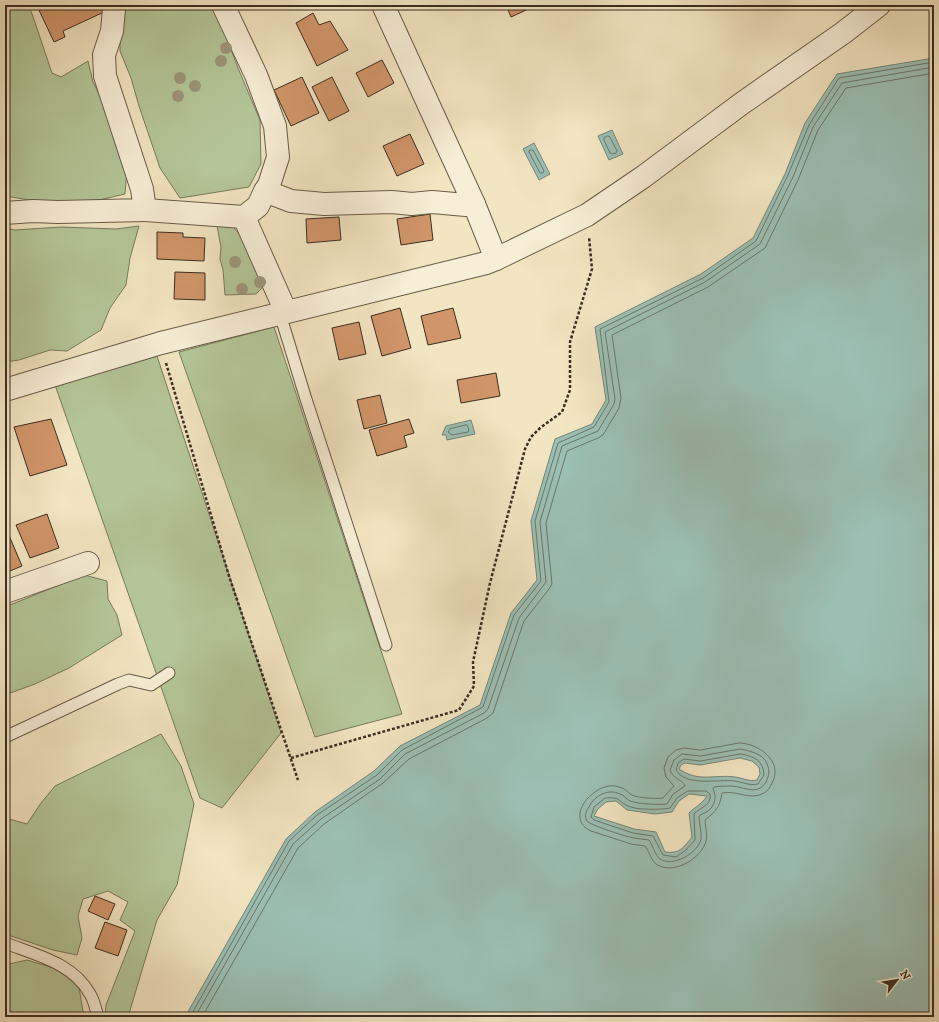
<svg xmlns="http://www.w3.org/2000/svg" width="939" height="1022" font-family="'IM FELL DW Pica',serif">
  <style>
    .green { fill: #b4c698; stroke: #777a5d }
    .water { fill: #9bbfb3; stroke: #748579; fill-rule: evenodd }
    .lines { fill: none; stroke-linecap: round; stroke-linejoin: round }
    .shore { stroke: #6a766a; stroke-width: 1 }
    .building { fill: #d09569; stroke: #3a2d22 }
    .lane-casing { stroke: #685b4a; stroke-width: 13 }
    .street-casing { stroke: #685b4a; stroke-width: 24 }
    .path { stroke: #3a2d22; stroke-width: 2.5; stroke-dasharray: 3 2; stroke-linecap: butt }
    .lane { stroke: #f7eed7; stroke-width: 11 }
    .street { stroke: #f7eed7; stroke-width: 22 }
    .tree { fill: #9d957a }
  </style>
  <rect width="100%" height="100%" fill="#f2e5c1"/>
  <filter id="stains"><feTurbulence type="fractalNoise" baseFrequency=".005" numOctaves="4"/><feColorMatrix values="0 0 0 0 .2 0 0 0 0 .09 0 0 0 0 .02 0 0 0 .5 -.17"/></filter>
  <radialGradient id="worn" r=".72"><stop offset=".6" stop-color="#630" stop-opacity="0"/><stop offset="1" stop-color="#630" stop-opacity=".3"/></radialGradient>
  <g class="green">
    <path d="M14,5H29L52,73L61,77L88,61L93,82L105,106L127,169L125,194L95,201L60,205L5,196V11Z"/>
    <path d="M120,5H209L223,23L226,36L238,68L260,120L261,164L249,187L180,198L160,168L139,106L131,78L120,51Z"/>
    <path d="M139,226L130,258L126,285L110,308L101,330L67,351L50,350L19,360L5,362V228L15,230L61,227L116,229Z"/>
    <path d="M217,226L233,227L250,246L265,285L256,294L225,295L223,270L220,259L221,247Z"/>
    <path d="M274,327L402,714L315,737L179,352Z"/>
    <path d="M157,356L281,733L222,808L200,798L55,385Z"/>
    <path d="M84,575L107,581L108,599L117,615L122,635L69,668L35,684L5,695V607Z"/>
    <path d="M161,734L181,766L194,804L177,885L157,920L128,1017H105L106,1005L135,931L120,920L128,902L108,891L83,899L78,916L82,938L77,955L53,950L5,934V818L27,824L41,803L55,786Z"/>
    <path d="M27,960L67,972L78,982L84,1017H18L9,1009H5V965Z"/>
  </g>
  <g class="water">
    <path d="M934,58V1017H185L286,839L315,812L374,771L400,746L480,705L511,613L537,580L531,521L555,439L592,424L606,400L595,327L701,274L753,238L785,174L805,123L837,74ZM740,758L752,761L759,767L760,774L757,780C749,782 743,778 735,777C714,774 700,783 679,769L681,765L685,763L700,765ZM689,794L707,796C702,804 696,806 689,813L692,837C683,848 680,854 665,852L656,832L634,829L594,816L598,809L606,802L616,801L627,810L655,814L672,812L679,801Z"/>
    <path d="M612,130L623,154L609,160L598,136Z"/>
    <path d="M534,143L550,174L539,180L523,149Z"/>
    <path d="M471,420L475,434L447,440L446,435H442L446,426Z"/>
  </g>
  <g class="lines">
    <g class="shore">
      <path d="M608,136L610,137L617,151L616,153L612,154L610,153L604,140V138Z"/>
      <path d="M530,150H533L544,171L543,173H540L529,152Z"/>
      <path d="M467,425L469,429L468,432L452,435L448,432L450,429Z"/>
      <path d="M739,743C758,743 784,761 772,783C770,788 767,792 762,794C749,800 736,790 722,793C720,807 716,811 705,820C705,827 708,835 706,841C702,858 673,876 656,864C651,860 649,851 645,846L631,844L591,831C585,828 580,824 580,817C579,810 584,802 588,798C597,789 609,782 622,788C626,789 628,793 632,795C638,798 656,799 663,798L674,786L666,777L664,768L668,757L676,750L684,748L700,750Z"/>
      <path d="M741,749C750,751 764,754 767,764C770,770 769,776 766,782C758,796 744,787 732,786C726,786 719,786 714,787L713,789C717,796 715,806 708,811C705,813 701,814 699,816C699,823 702,832 701,839C699,852 673,868 660,859C655,855 653,846 649,840C644,839 639,839 634,838C627,837 590,825 587,821C584,816 586,811 589,807C594,796 608,788 620,794C624,795 626,799 630,801C637,804 659,805 667,804L673,794L685,786C682,779 673,779 670,770L674,760L682,754L700,756Z"/>
      <path d="M741,754C755,757 763,760 764,775L758,784C749,786 743,782 734,781C718,779 686,787 676,770L678,763L684,759L700,761Z"/>
      <path d="M688,791H706L710,794C712,806 700,807 694,814L695,840L686,850L676,857L663,855L653,836L633,833L594,820L591,817L594,807L605,798C621,797 616,800 628,806C636,810 660,810 670,808L677,798Z"/>
      <path d="M190,1017L289,841L317,815L377,775L402,750L483,707L514,615L541,581L535,521L558,443L594,427L609,402L600,329L703,278L756,241L788,175L809,125L839,78L934,62"/>
      <path d="M195,1017L293,844L321,819L380,779L405,754L484,713L488,709L519,618L546,582L540,522L562,446L598,431L614,404L615,399L605,332L705,282L760,244L793,177L813,127L842,83L934,67"/>
      <path d="M202,1017L298,848L324,824L383,783L409,759L487,718L493,713L524,621L549,589L552,584L546,523L567,451L598,438L603,435L619,408L621,398L612,335L708,287L765,248L798,180L818,130L846,88L934,73"/>
    </g>
  </g>
  <g class="building">
    <path d="M45,5H101L104,12L63,31L65,37L54,42L38,8Z"/>
    <path d="M506,5H537L511,17Z"/>
    <path d="M313,13L319,25L330,21L348,50L317,66L296,23Z"/>
    <path d="M382,60L394,83L368,97L356,73Z"/>
    <path d="M302,77L319,113L291,126L274,90Z"/>
    <path d="M332,77L349,111L329,121L312,87Z"/>
    <path d="M410,134L424,164L397,176L383,146Z"/>
    <path d="M430,214L433,240L401,245L397,219Z"/>
    <path d="M339,217L341,240L307,243L306,219Z"/>
    <path d="M157,232L183,233V237L205,238L204,261L157,259Z"/>
    <path d="M175,272L205,273V300L174,299Z"/>
    <path d="M400,308L411,348L382,356L371,316Z"/>
    <path d="M453,308L461,338L428,345L421,316Z"/>
    <path d="M359,322L366,354L339,360L332,328Z"/>
    <path d="M496,373L500,396L461,403L457,380Z"/>
    <path d="M380,395L387,423L364,429L357,400Z"/>
    <path d="M51,419L67,465L30,476L14,427Z"/>
    <path d="M409,419L414,433L404,436L407,447L377,456L369,430Z"/>
    <path d="M47,514L59,548L30,558L16,525Z"/>
    <path d="M5,526L22,566L5,573Z"/>
    <path d="M95,896L115,904L108,920L88,911Z"/>
    <path d="M105,922L127,930L118,956L95,948Z"/>
  </g>
  <g class="lines">
    <g class="lane-casing">
      <g id="lane">
        <path d="M280,314L305,396L386,645"/>
        <path d="M5,737L118,684L129,680L151,685L169,673"/>
        <path d="M5,943C36,955 73,963 90,994C94,1000 96,1010 98,1017"/>
      </g>
    </g>
    <g class="street-casing">
      <g id="street">
        <path d="M223,5L256,75L275,126L278,157L269,185L265,191"/>
        <path d="M383,5L474,204L496,259"/>
        <path d="M145,210L244,217L258,206L265,191L291,201L324,204L392,202L412,204L432,202L466,205L474,204"/>
        <path d="M5,213L33,211L58,212L145,210L142,189L105,76L104,55L112,31L114,9L113,5"/>
        <path d="M244,217L286,312"/>
        <path d="M5,390L161,343L486,263L496,259L587,215L643,177L741,104L843,33L879,5"/>
        <path d="M5,592L88,563"/>
      </g>
    </g>
    <g class="path">
      <path d="M166,363L229,576L298,780"/>
      <path d="M291,758L459,710L474,686L473,662L490,583L525,449L531,437L540,428L562,412L570,390V342L592,269L589,237"/>
    </g>
    <use href="#lane" class="lane"/>
    <use href="#street" class="street"/>
  </g>
  <g class="tree">
    <circle cx="226" cy="48" r="6"/>
    <circle cx="221" cy="61" r="6"/>
    <circle cx="180" cy="78" r="6"/>
    <circle cx="195" cy="86" r="6"/>
    <circle cx="178" cy="96" r="6"/>
    <circle cx="235" cy="262" r="6"/>
    <circle cx="260" cy="282" r="6"/>
    <circle cx="242" cy="289" r="6"/>
  </g>
  <rect width="939" height="1022" fill="none" stroke="#f2e5c1" stroke-width="20"/>
  <rect x="6" y="6" width="927" height="1010" fill="none" stroke="#3a2d22" stroke-width="2"/>
  <rect x="10" y="10" width="919" height="1002" fill="none" stroke="#3a2d22"/>
  <g transform="translate(897 980) rotate(59)" stroke="#f7eed7" stroke-width="3" paint-order="stroke">
  <path d="M0-3L7 15L0 10L-7 15Z" fill="#3a2d22"/>
  <text y="-6" font-size="11" font-weight="bold" text-anchor="middle" fill="#3a2d22">N</text>
  </g>
  <rect width="100%" height="100%" filter="url(#stains)"/>
  <rect width="100%" height="100%" fill="url(#worn)"/>
</svg>
